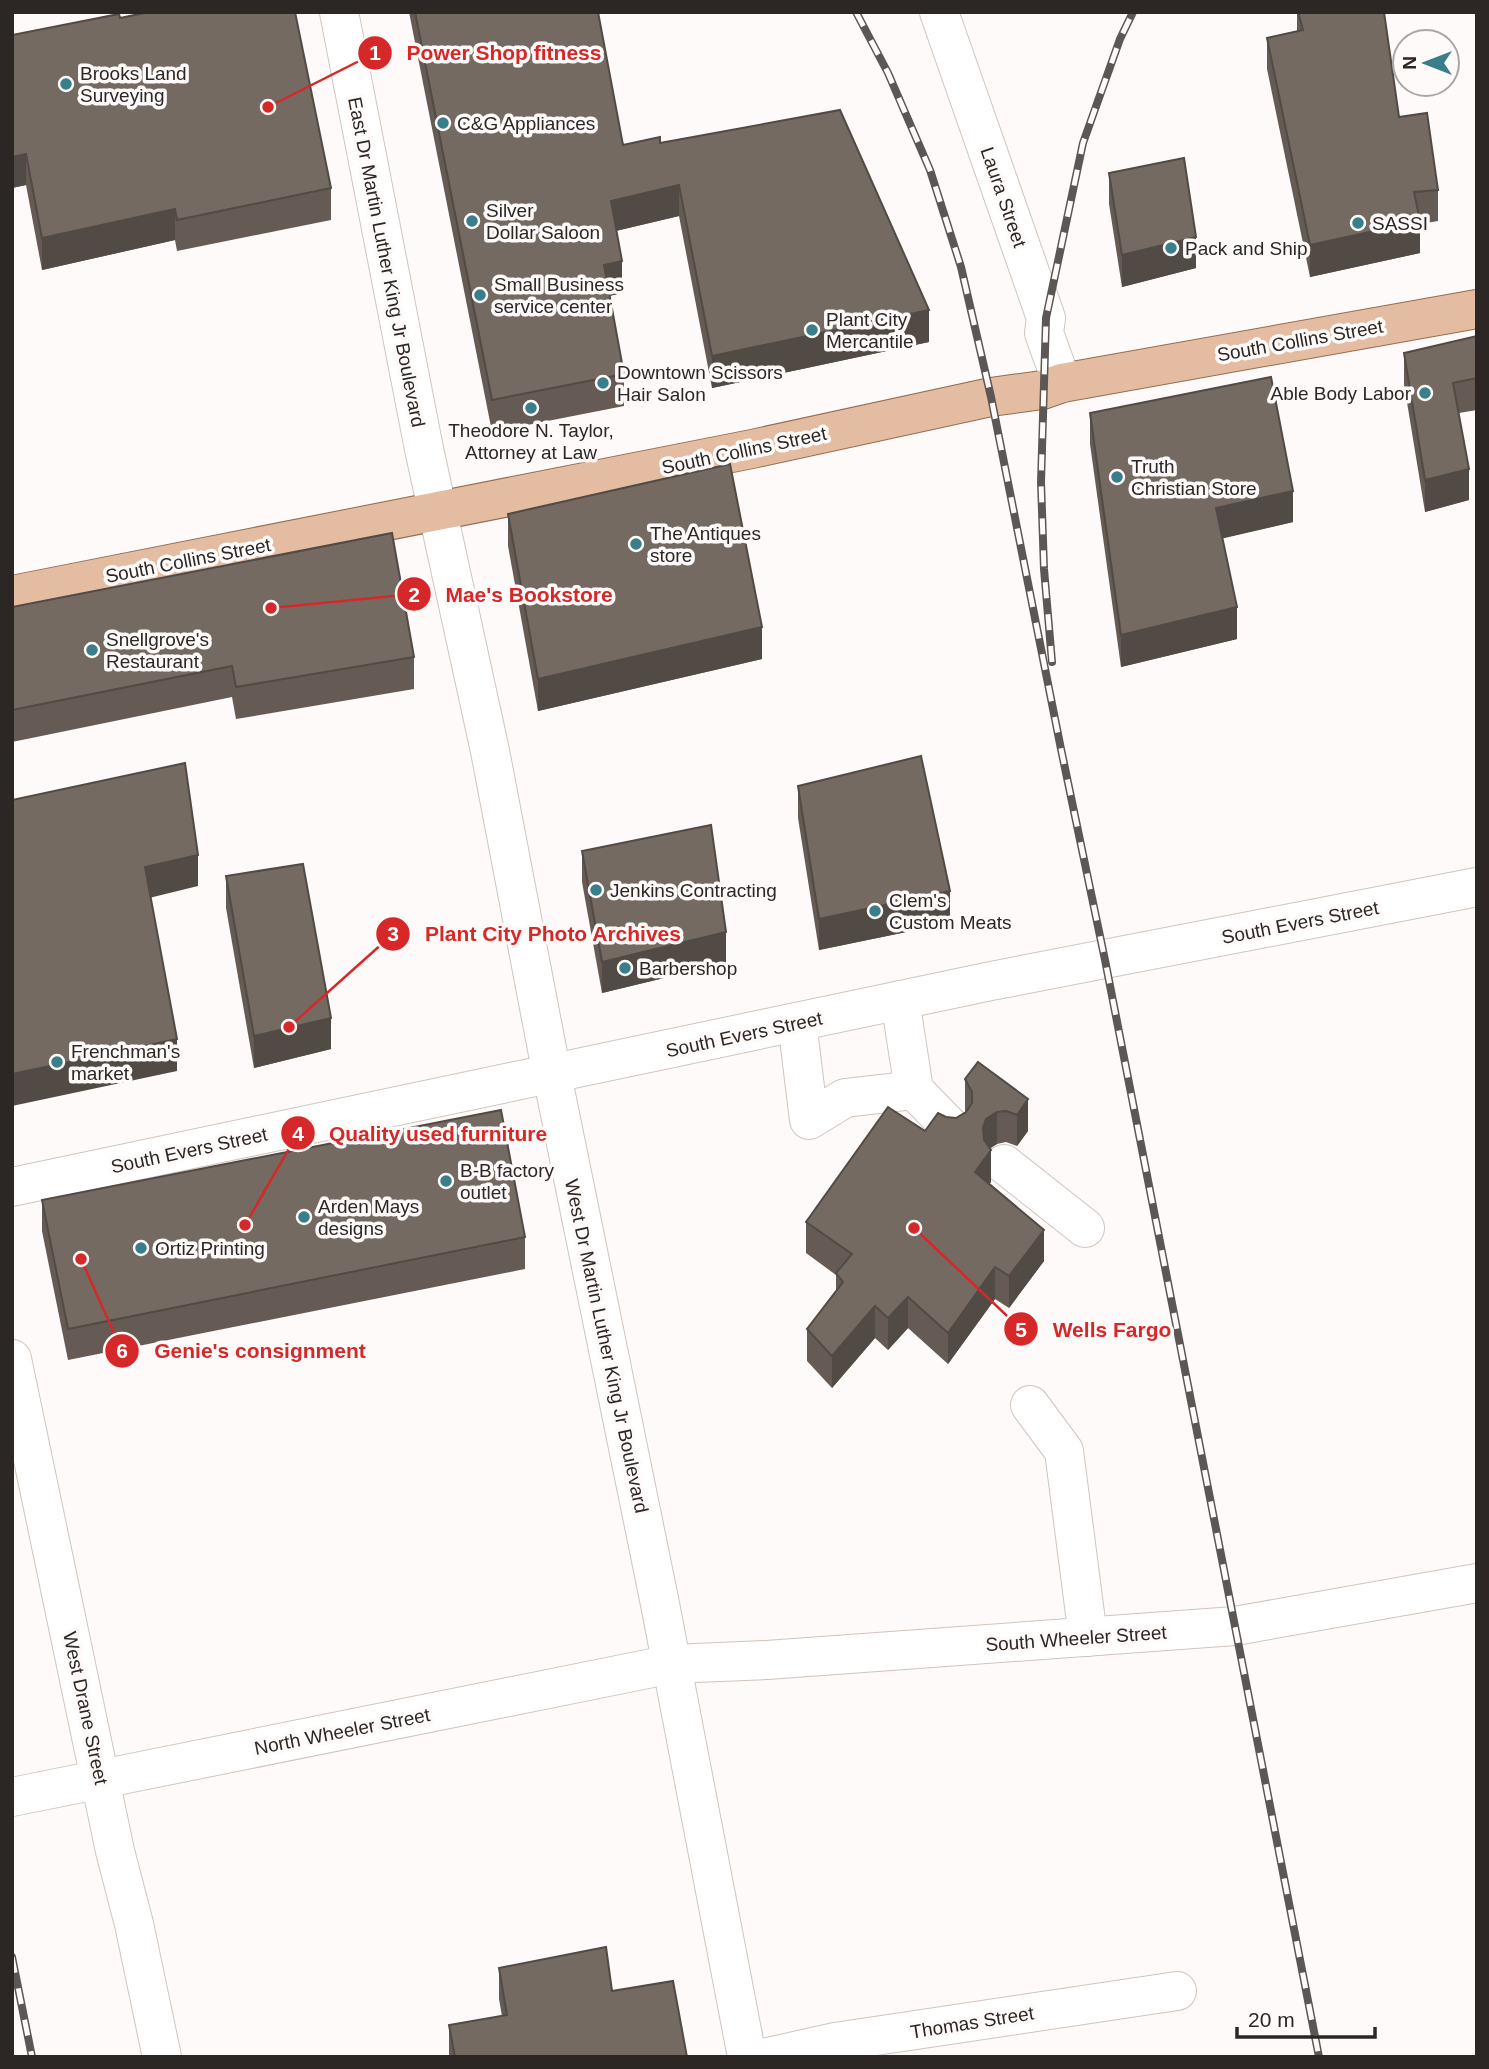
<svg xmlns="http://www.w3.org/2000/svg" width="1489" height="2069" font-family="Arial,sans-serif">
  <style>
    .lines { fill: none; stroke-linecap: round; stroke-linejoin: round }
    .minor-casing { stroke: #d1c4bc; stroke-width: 40 }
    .major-casing { stroke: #986b4e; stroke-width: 40 }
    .minor { stroke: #fff; stroke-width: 38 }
    .major { stroke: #e4bca2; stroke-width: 38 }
    .rail-casing { stroke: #5c5755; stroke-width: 8 }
    .rail { stroke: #fdfaf9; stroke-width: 5; stroke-dasharray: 16; stroke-linecap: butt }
    .wall { fill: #655b54 }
    .shaded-wall { fill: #524a45 }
    .building { fill: #756a62; stroke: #524a45; stroke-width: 2 }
    .poi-dot { fill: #397e8b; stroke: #fdfaf9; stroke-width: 2.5 }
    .labels { text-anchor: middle; stroke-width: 7; stroke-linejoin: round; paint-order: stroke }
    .poi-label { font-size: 19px; fill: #2c2724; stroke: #fdfaf9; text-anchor: start }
    .street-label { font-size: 19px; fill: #2c2724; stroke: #fdfaf9 }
    .leader { fill: none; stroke: #d62828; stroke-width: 2.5 }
    .callout-dot { fill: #d62828; stroke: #fdfaf9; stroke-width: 2.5 }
    .mark-label { font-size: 21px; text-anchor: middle; font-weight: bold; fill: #fff }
    .callout-label { font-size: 21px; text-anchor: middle; font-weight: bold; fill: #d62828; stroke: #fdfaf9; stroke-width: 7; stroke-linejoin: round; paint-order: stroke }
  </style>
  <rect width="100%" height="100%" fill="#fdfaf9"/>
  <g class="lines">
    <g class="minor-casing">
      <g id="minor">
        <path d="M339,12L424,449L490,751L552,1075L660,1604L747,2057"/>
        <path d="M939,12L1046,318L1044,333L1062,383"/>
        <path d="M900,1000L914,1090L951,1128"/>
        <path d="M797,1022L809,1120L845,1098L914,1090"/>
        <path d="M1004,1164L1085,1228"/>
        <path d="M12,1187L991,981L1477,887"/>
        <path d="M12,1359L115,1851L134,1924L162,2057"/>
        <path d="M1030,1405L1064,1451L1088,1637"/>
        <path d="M12,1797L672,1664L767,1660L1235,1626L1477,1583"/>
        <path d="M768,2057L835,2042L1177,1991"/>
      </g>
    </g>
    <g class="major-casing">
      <path id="major" d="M12,595L752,449L991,397L1042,390L1062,383L1477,309"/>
    </g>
    <use href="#minor" class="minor"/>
    <use href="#major" class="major"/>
    <g class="rail-casing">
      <g id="rail">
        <path d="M856,12L888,73L930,170L961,267L991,397L1061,749L1105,960L1319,2057"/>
        <path d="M1052,662L1044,569L1041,482L1046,318L1083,143L1120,39L1133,12"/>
        <path d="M12,1957L32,2057"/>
      </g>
    </g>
    <use href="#rail" class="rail"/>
  </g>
  <g class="wall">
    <path d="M409,12H598L623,145L660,143L929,342L712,388L679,216L616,231L622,293L610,296L624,374V406L492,432Z"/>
    <path d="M1297,12H1384L1399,117L1438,190V221L1420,224V253L1310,277L1267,69V38L1297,31Z"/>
    <path d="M120,18L331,188V220L177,251L175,240L42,270L26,185L12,188V35Z"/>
    <path d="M1109,173L1196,268L1122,287L1109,204Z"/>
    <path d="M1477,336V410L1459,413L1469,500L1425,512L1404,384V353Z"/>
    <path d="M1090,413L1293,522L1222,538L1237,639L1121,667L1090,444Z"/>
    <path d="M508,514L762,659L538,711L508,546Z"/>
    <path d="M12,607L414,657V689L236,719L232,697L12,742Z"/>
    <path d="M798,786L950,923L819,950L798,818Z"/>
    <path d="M582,851L726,963L602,993L582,882Z"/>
    <path d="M226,876L331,1049L254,1068L226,908Z"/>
    <path d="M978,1062L1028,1131L1017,1146L1006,1142L997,1144L990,1148L991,1182L989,1184L1044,1261L1009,1308L995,1299L948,1364L908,1328L888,1350L875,1338L832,1388L807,1361V1329L836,1291V1275L806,1253V1222L925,1131L946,1117L956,1118L966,1112L965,1111V1079Z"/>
    <path d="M42,1200L525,1237V1269L68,1360L42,1231Z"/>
    <path d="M499,1968L612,1991L687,2057H449V2025L502,2016L499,1999Z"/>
  </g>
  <g class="shaded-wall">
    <path d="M26,154V185L12,188V157Z"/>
    <path d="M679,185V216L611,232V201Z"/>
    <path d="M175,209V240L42,270V238Z"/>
    <path d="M1420,221V253L1310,277V245Z"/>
    <path d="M1196,237V268L1122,287V255Z"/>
    <path d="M622,261V293L604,297V265Z"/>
    <path d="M929,310V342L712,388V356Z"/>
    <path d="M1469,469V500L1425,512V480Z"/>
    <path d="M1293,491V522L1216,540V508Z"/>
    <path d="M1237,607V639L1121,667V635Z"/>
    <path d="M762,627V659L538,711V679Z"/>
    <path d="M198,855V886L145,899V867Z"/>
    <path d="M950,891V923L819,950V919Z"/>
    <path d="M726,932V963L602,993V962Z"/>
    <path d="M331,1018V1049L254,1068V1036Z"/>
    <path d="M177,1039V1071L12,1106V1074Z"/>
    <path d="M1028,1099V1131L1017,1146V1115Z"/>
    <path d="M997,1112V1144L986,1151L983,1160V1128L986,1119Z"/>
    <path d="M991,1150V1182L975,1203V1172Z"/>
    <path d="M1044,1230V1261L1009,1308V1276Z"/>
    <path d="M995,1267V1299L948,1364V1333Z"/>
    <path d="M908,1297V1328L888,1350V1318Z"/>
    <path d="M875,1306V1338L832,1388V1356Z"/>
  </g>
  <g class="building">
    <path d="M149,12H295L331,188L177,220L175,209L42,238L26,154L12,157V35L119,14L120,18Z"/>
    <path d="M415,12H598L623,145L660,137V143L840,110L929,310L712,356L679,185L611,201L622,261L604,265L624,374L492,400Z"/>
    <path d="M1298,12H1384L1399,117L1427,113L1438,190L1414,192L1420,221L1310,245L1267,38L1303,30Z"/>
    <path d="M1184,158L1196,237L1122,255L1109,173Z"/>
    <path d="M1477,336V378L1453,383L1469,469L1425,480L1404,353Z"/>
    <path d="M1271,377L1293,491L1216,508L1237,607L1121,635L1090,413Z"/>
    <path d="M730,464L762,627L538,679L508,514Z"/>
    <path d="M392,533L414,657L236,687L232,666L12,710V607Z"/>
    <path d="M921,756L950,891L819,919L798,786Z"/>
    <path d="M185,763L198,855L145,867L177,1039L12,1074V800Z"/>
    <path d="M711,825L726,932L602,962L582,851Z"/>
    <path d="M303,864L331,1018L254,1036L226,876Z"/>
    <path d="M978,1062L1028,1099L1017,1115L1006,1111L997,1112L986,1119L983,1128L984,1140L991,1150L975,1172L1044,1230L1009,1276L995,1267L948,1333L908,1297L888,1318L875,1306L832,1356L807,1329L843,1282L836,1273L852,1254L806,1222L888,1107L925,1131L938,1113L946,1117L956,1118L966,1112L972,1103V1092L965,1079Z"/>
    <path d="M501,1110L525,1237L68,1329L42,1200Z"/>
    <path d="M606,1947L612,1991L673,1981L687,2057H455L449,2025L507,2015L499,1968Z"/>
  </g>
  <g class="poi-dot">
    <circle cx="66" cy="84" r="7"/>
    <circle cx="443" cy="123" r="7"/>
    <circle cx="472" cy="221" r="7"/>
    <circle cx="1358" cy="223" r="7"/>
    <circle cx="1171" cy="248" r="7"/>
    <circle cx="480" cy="295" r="7"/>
    <circle cx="812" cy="330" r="7"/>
    <circle cx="603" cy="383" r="7"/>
    <circle cx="1425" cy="393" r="7"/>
    <circle cx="531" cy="408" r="7"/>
    <circle cx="1117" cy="477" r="7"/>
    <circle cx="636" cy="544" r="7"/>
    <circle cx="92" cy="650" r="7"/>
    <circle cx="596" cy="890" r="7"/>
    <circle cx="875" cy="911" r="7"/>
    <circle cx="625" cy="968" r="7"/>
    <circle cx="57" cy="1062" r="7"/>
    <circle cx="446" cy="1181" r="7"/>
    <circle cx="304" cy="1217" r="7"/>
    <circle cx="141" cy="1248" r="7"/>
  </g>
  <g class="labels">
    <g class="poi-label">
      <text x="80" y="80">Brooks Land<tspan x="80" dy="22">Surveying</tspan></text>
      <text x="457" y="130">C&amp;G Appliances</text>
      <text x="486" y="217">Silver<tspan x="486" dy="22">Dollar Saloon</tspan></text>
      <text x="1372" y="230">SASSI</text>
      <text x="1185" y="255">Pack and Ship</text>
      <text x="494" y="291">Small Business<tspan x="494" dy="22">service center</tspan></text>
      <text x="826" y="326">Plant City<tspan x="826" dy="22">Mercantile</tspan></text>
      <text x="617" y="379">Downtown Scissors<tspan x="617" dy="22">Hair Salon</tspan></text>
      <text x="1411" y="400" text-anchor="end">Able Body Labor</text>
      <text x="531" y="437" text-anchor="middle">Theodore N. Taylor,<tspan x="531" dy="22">Attorney at Law</tspan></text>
      <text x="1131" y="473">Truth<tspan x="1131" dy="22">Christian Store</tspan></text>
      <text x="650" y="540">The Antiques<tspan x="650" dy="22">store</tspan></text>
      <text x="106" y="646">Snellgrove's<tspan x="106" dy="22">Restaurant</tspan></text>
      <text x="610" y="897">Jenkins Contracting</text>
      <text x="889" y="907">Clem's<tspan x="889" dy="22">Custom Meats</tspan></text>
      <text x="639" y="975">Barbershop</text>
      <text x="71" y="1058">Frenchman's<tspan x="71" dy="22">market</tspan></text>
      <text x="460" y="1177">B-B factory<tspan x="460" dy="22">outlet</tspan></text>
      <text x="318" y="1213">Arden Mays<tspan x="318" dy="22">designs</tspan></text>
      <text x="155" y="1255">Ortiz Printing</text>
    </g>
    <g class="street-label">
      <text transform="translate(1004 197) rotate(71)" y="7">Laura Street</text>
      <text transform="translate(387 262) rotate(79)" y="7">East Dr Martin Luther King Jr Boulevard</text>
      <text transform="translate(1300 340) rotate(-10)" y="7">South Collins Street</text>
      <text transform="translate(744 450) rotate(-12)" y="7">South Collins Street</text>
      <text transform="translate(188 560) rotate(-11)" y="7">South Collins Street</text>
      <text transform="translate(1300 922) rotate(-11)" y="7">South Evers Street</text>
      <text transform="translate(744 1034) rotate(-12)" y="7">South Evers Street</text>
      <text transform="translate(189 1150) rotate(-12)" y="7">South Evers Street</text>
      <text transform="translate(607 1346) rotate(78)" y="7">West Dr Martin Luther King Jr Boulevard</text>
      <text transform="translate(1076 1638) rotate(-4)" y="7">South Wheeler Street</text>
      <text transform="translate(86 1708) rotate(78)" y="7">West Drane Street</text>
      <text transform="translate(342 1731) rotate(-11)" y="7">North Wheeler Street</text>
      <text transform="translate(972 2022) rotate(-9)" y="7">Thomas Street</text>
    </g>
  </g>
  <path class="leader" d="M268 107L375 53M271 608L414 594M289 1027L393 934M245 1225L298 1133M914 1228L1021 1329M81 1259L122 1351"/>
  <g class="callout-dot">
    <circle cx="268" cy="107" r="7"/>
    <circle cx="271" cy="608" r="7"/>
    <circle cx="289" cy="1027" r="7"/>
    <circle cx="245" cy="1225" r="7"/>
    <circle cx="914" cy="1228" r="7"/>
    <circle cx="81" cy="1259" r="7"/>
    <circle cx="375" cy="53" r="18"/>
    <circle cx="414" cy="594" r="18"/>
    <circle cx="393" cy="934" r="18"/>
    <circle cx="298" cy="1133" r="18"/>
    <circle cx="1021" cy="1329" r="18"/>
    <circle cx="122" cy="1351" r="18"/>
  </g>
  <g class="mark-label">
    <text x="375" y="60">1</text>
    <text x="414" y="602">2</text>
    <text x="393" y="941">3</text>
    <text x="298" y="1141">4</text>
    <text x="1021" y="1337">5</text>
    <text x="122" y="1358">6</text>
  </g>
  <g class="callout-label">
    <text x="504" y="60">Power Shop fitness</text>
    <text x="529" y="602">Mae's Bookstore</text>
    <text x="553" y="941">Plant City Photo Archives</text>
    <text x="438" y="1141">Quality used furniture</text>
    <text x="1112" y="1337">Wells Fargo</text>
    <text x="260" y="1358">Genie's consignment</text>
  </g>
  <rect width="1489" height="2069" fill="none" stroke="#2c2724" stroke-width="28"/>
  <g transform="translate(1426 63) rotate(270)"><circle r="33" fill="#fdfaf9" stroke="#a9a6a4" stroke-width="2"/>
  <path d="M0-5L12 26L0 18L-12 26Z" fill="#397e8b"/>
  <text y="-10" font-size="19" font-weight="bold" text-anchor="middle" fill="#2c2724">N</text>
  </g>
  <path d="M1237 2027v10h138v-10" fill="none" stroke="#2c2724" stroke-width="3.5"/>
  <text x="1248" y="2027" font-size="21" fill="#2c2724" stroke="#fdfaf9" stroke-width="5" paint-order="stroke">20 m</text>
</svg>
